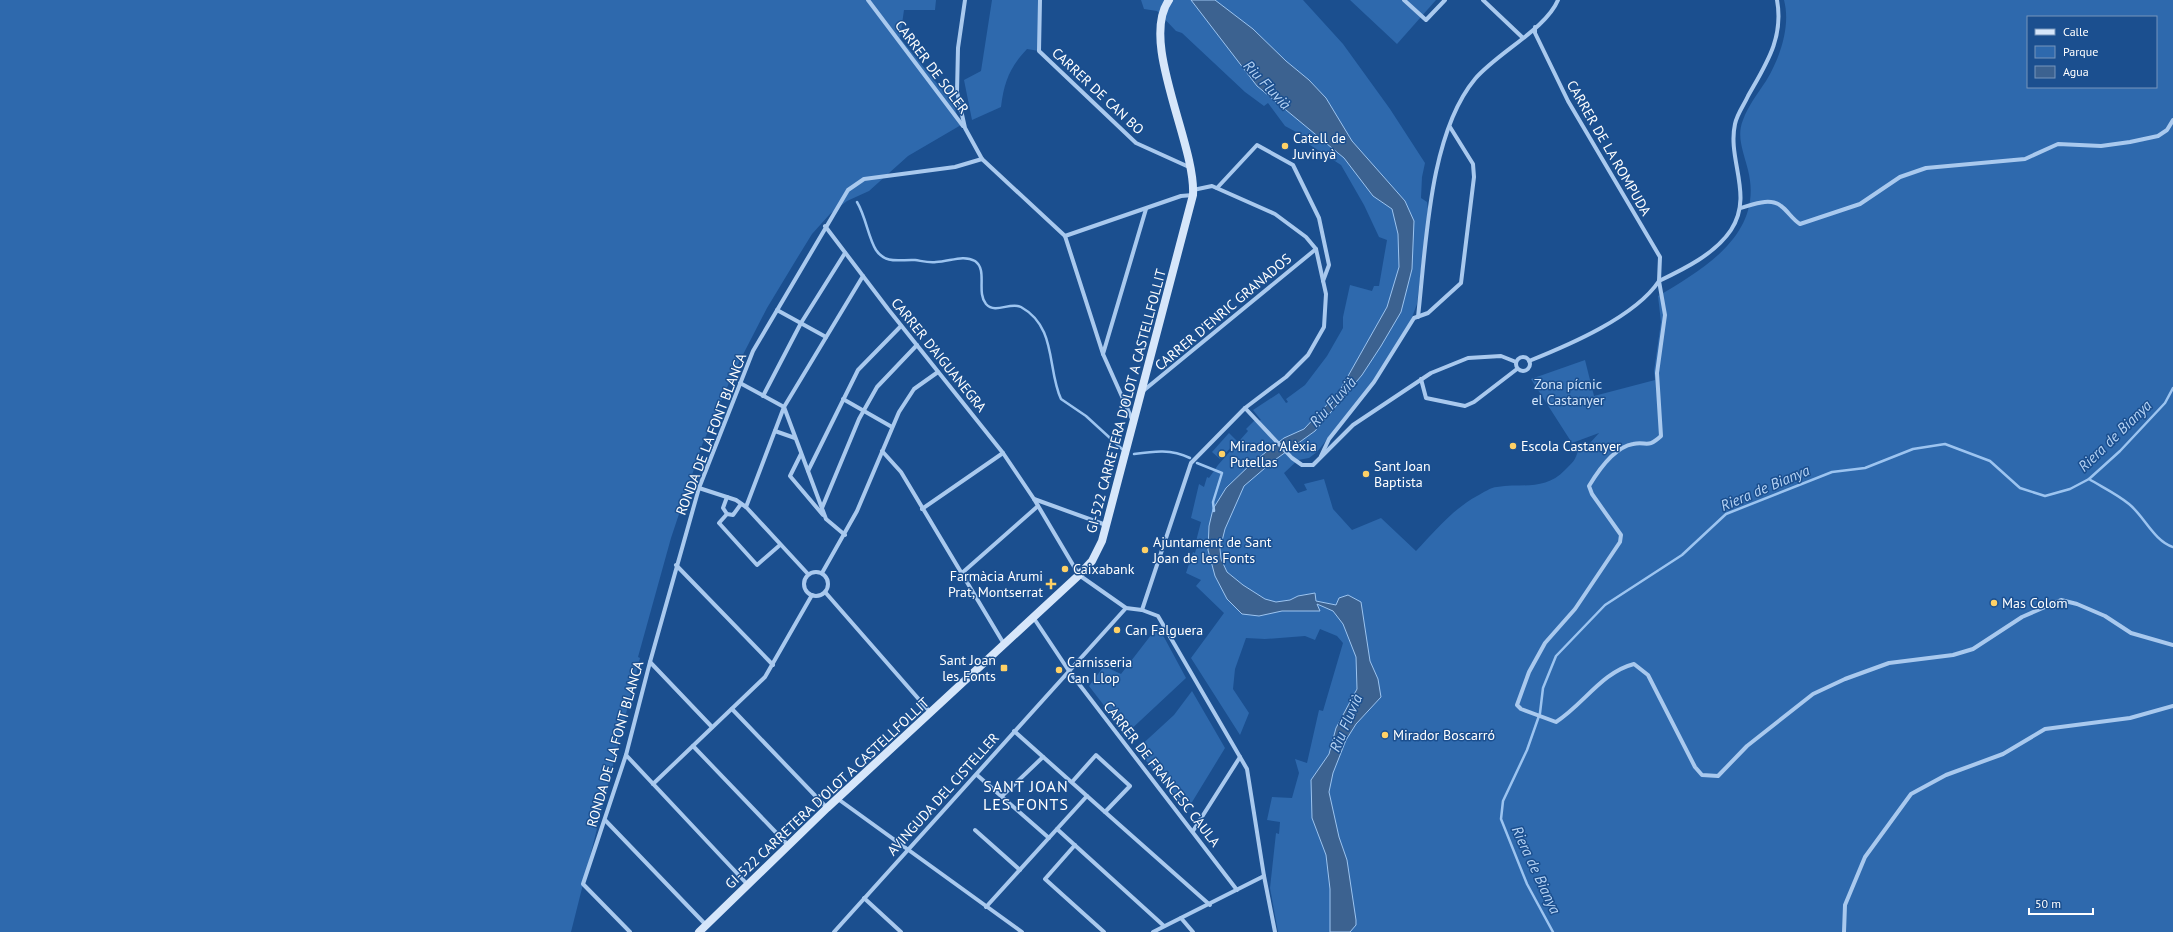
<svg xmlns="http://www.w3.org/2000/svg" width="2173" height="932" font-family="'PT Sans',sans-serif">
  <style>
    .green { fill: #2e69ad; fill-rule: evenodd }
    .water { fill: #3c6290; stroke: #9cc4f0 }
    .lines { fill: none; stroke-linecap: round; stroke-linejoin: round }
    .stream { stroke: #9cc4f0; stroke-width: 2.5 }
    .street { stroke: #a9c9ee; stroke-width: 4 }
    .secondary { stroke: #d6e6fa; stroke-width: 8 }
    .poi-dot { fill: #ffd166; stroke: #1b4f8f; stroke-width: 1.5 }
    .labels { text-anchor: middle; stroke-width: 3; stroke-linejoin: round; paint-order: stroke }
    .street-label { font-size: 14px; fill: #fff; stroke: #1b4f8f }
    .poi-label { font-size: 14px; fill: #fff; stroke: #1b4f8f; text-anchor: start }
    .park-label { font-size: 14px; fill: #cfe3fa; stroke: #1b4f8f }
    .water-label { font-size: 15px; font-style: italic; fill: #b5d3f5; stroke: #1b4f8f }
    .quarter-label { font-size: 16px; letter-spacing: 1px; fill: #fff; stroke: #1b4f8f }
  </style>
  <rect width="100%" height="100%" fill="#1b4f8f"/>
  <g class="green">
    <path d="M0,0H936L935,10H904L900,38L943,91L950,86L956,112L961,125L908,156L869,191L847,201L830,214L812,234L796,260L767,308L732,376L702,445L671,538L638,657L640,658L571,932H0Z"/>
    <path d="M992,0H1041L1039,51L1027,49C1010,67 1004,82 1001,107L972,120L964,80L981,71Z"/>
    <path d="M1141,0H1303L1343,44L1390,109L1425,163L1422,177L1421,198L1427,202L1428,209L1417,304L1411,320L1374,380L1317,452L1309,458L1298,460L1284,473L1298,493L1307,490L1304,484L1324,479L1333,509L1352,530L1381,518L1416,551C1435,531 1453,509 1477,496C1483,493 1491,487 1497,487C1523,483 1545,491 1565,470C1572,463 1576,460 1578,450L1590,443L1599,433L1572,443L1531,379L1585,360L1594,396L1655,380L1654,371L1661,322L1658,296C1706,268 1764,233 1748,170C1744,153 1736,137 1743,120C1748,106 1758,93 1766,81C1780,58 1791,26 1784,0H2173V932H1278L1270,888L1276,833L1279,834L1280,822L1267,820L1272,797L1292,798L1299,773L1295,759L1307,763L1319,710L1323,711L1343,643L1337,636L1320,629L1315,640L1305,636L1265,639L1246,638L1235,669L1233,689L1249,713L1240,735L1191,658L1224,613L1196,586L1201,580L1186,573L1193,552L1195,553L1197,546L1195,545L1201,522L1191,518L1199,484L1204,487L1207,477L1209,478L1218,465L1248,431L1246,429L1254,421L1261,420L1253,410L1279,393L1286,403L1288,402L1286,399L1305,385L1327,356L1343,328V317L1350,285L1372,291L1374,286H1379L1387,240L1379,237L1364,205L1341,165L1310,145L1298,133L1285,126L1268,103L1264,106L1245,92L1182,33L1176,31L1157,11L1144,9ZM2028,17H2156V87H2028Z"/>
    <path d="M1350,0H1436L1397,44Z"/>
    <path d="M1229,433L1237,441L1220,459L1212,452Z"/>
    <path d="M1158,626L1186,678L1126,734L1089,686L1104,666L1121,674Z"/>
    <path d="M1192,691L1225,748L1186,812L1137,749L1174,715Z"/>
  </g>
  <path class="water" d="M1191,0H1215L1253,29L1286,61L1309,80L1326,98L1352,141L1405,201L1414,221L1412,269L1401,312L1381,346L1362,375L1315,431L1272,462L1244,486L1225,529L1220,549L1221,559L1227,572L1243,585L1265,599L1276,602L1290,600L1298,596L1315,593L1316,601L1336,605L1339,598L1348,595L1361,602L1370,661L1378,679L1381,697L1356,724L1346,740L1333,773L1329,792L1339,837L1347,860L1356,920V925L1350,932H1330V889L1326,855L1312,818L1311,780L1329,754L1336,728L1357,689L1356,657L1343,624L1333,611L1317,604L1320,611H1282L1259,616L1242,614L1227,599L1215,576L1208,550L1209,526L1213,509L1226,488L1252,463L1284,438L1304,429L1339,392L1387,307L1399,267L1398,234L1392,209L1373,196L1344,158L1257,86Z"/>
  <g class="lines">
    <g class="stream">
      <path d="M857,202C866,217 868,237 876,250C886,265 901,259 915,260C922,261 929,263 936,262C949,262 963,254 975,261C988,270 976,292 986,304C996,315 1010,301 1021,307C1057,327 1047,369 1061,399L1086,416L1122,449"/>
      <path d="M1134,454C1155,451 1171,449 1190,458"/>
      <path d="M1197,463L1222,473L1213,502L1214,511"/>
      <path d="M2089,479C2102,487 2117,494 2129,504C2144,516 2154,541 2173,547"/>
      <path d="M1553,932L1527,884L1501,819L1503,801L1527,750L1540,713L1543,688L1556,656L1605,605L1682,555L1726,514L1832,472L1865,468L1913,449L1945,444L1990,461L2020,488L2045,496L2070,489L2089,479L2120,451L2165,403L2173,388"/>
    </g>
    <g class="street">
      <path d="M868,0L963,126"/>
      <path d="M965,0L958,48L957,92L965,128L982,159L1065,236L1103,354L1132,419"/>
      <path d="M1040,0L1039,51L1136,143L1189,167"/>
      <path d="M1404,0L1426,20L1445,0"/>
      <path d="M1483,0L1522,37"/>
      <path d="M1535,27V33L1568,101L1660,257L1659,281L1665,315L1657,373L1661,436C1647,449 1647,441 1633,444C1615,447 1598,471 1589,486L1592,494L1621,535L1620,542L1575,609L1545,643L1529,672L1517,705L1521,709L1556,722C1583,705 1602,672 1634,664L1648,675L1695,767L1702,775L1718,776L1747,746L1813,694L1845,679L1889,663L1953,655L1973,649L2022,617L2061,600L2077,604L2105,616L2131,633L2173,645"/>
      <path d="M1217,188L1257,145L1293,165L1319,218L1329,265L1323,281"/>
      <path d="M1740,208C1752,205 1770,197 1781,206C1788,211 1792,219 1800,224L1860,204L1900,177L1926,168L2025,159L2058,144L2101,146L2130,142L2158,136L2167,130L2173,120"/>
      <path d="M825,226L888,309L1003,453L1034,499L1079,575L1126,608L1142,610L1158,616L1247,769L1264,876L1275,932"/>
      <path d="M1065,236L1181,196L1193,195"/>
      <path d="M1659,281C1684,269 1715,254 1731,230C1754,195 1727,160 1735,124C1737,114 1744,105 1748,96C1766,64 1784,38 1777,0"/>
      <path d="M777,310L826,337"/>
      <path d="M1418,317C1426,246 1429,134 1475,79C1497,53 1546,29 1558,0"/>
      <path d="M1103,354L1146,209"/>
      <circle cx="1523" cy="364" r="7"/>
      <path d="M1529,361C1569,345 1635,317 1659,281"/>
      <path d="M1421,379L1426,398L1465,406L1474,402L1517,369"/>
      <path d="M740,383L784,407L826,519L845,535"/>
      <path d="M1143,391L1316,249"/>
      <path d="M763,396L801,323L845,253"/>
      <path d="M843,399L892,427"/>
      <path d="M1245,408L1292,458L1302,465H1313L1353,425L1431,373L1468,358L1501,356L1516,362"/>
      <path d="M775,431L795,438"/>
      <path d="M882,451L901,472L1004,644"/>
      <path d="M801,454L790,476L823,515"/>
      <path d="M1321,456L1329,439L1374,382L1414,318L1428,313L1461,283L1474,177L1473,164L1450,127"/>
      <path d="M808,471L858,370L901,326"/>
      <path d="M699,488L736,500L746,507L808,574"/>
      <path d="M727,497L723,508L727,514L733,515L741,504"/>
      <path d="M1034,499L1106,525"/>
      <path d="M746,507L784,407L863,276"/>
      <path d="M822,508L859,419L877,387L917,345"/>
      <path d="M922,509L1003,453"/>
      <path d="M727,514L719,523L757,565L780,545"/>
      <path d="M676,565L773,665"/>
      <circle cx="816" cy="584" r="12"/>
      <path d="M822,573L857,511L899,412L914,389L938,372"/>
      <path d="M962,573L1038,506"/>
      <path d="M825,592L930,712"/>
      <path d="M1142,610L1191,463L1245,408L1286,377L1308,355L1324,327L1326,294L1316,249L1306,237L1275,214L1212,186L1193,190"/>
      <path d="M1033,617L1069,671L1237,890"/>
      <path d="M650,662L712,727"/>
      <path d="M732,709L827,808"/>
      <path d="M1014,731L1105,812L1130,786L1096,755L1072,782"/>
      <path d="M693,746L788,845"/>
      <path d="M626,755L748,885"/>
      <path d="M977,775L1049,838"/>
      <path d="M653,784L765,677L812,595"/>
      <path d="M1002,796L1043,757"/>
      <path d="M838,799L1022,932"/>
      <path d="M1105,812L1210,905"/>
      <path d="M605,820L706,925"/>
      <path d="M1057,829L1164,926"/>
      <path d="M975,830L1020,870"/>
      <path d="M1193,831L1240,757"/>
      <path d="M1075,845L1045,879L1104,932"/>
      <path d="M864,898L901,932"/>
      <path d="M986,907L1087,796"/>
      <path d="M1181,918L1193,932"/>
      <path d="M630,932L583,884L626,755L650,662L699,488L753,351L848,190L864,179L955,167L982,159"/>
      <path d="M834,932L1126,608"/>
      <path d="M1153,932L1264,876"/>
      <path d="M1844,932L1845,905L1865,857L1911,794L1946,775L2003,754L2045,729L2130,718L2173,706"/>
    </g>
    <path class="secondary" d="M699,932L827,808L1079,575L1092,561L1102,541L1193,195C1196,144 1139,42 1169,0"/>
  </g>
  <g class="poi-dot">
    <circle cx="1285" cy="146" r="4"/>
    <circle cx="1513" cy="446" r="4"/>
    <circle cx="1222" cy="454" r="4"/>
    <circle cx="1366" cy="474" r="4"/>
    <circle cx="1145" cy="550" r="4"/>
    <circle cx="1065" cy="569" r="4"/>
    <path d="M1049 578h4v4h4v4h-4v4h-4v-4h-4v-4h4z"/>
    <circle cx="1994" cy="603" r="4"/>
    <circle cx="1117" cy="630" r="4"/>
    <rect x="1000" y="664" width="8" height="8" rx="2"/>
    <circle cx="1059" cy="670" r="4"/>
    <circle cx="1385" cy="735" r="4"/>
  </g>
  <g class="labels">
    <g class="street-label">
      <text transform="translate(932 67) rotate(53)" y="5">CARRER DE SOLER</text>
      <text transform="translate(1098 91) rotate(43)" y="5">CARRER DE CAN BO</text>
      <text transform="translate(1609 148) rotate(60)" y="5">CARRER DE LA ROMPUDA</text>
      <text transform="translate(1223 312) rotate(-40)" y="5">CARRER D'ENRIC GRANADOS</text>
      <text transform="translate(939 355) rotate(51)" y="5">CARRER D'AIGUANEGRA</text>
      <text transform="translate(1126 401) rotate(-75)" y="5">GI-522 CARRETERA D'OLOT A CASTELLFOLLIT</text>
      <text transform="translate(711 434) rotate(-69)" y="5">RONDA DE LA FONT BLANCA</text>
      <text transform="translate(615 744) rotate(-74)" y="5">RONDA DE LA FONT BLANCA</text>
      <text transform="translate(1162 774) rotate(52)" y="5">CARRER DE FRANCESC CAULA</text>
      <text transform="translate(827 793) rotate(-43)" y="5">GI-522 CARRETERA D'OLOT A CASTELLFOLLIT</text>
      <text transform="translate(943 794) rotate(-48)" y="5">AVINGUDA DEL CISTELLER</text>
    </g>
    <g class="poi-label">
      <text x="1293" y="143">Catell de<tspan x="1293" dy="16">Juvinyà</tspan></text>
      <text x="1230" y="451">Mirador Alèxia<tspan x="1230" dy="16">Putellas</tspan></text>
      <text x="1521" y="451">Escola Castanyer</text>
      <text x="1374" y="471">Sant Joan<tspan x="1374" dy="16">Baptista</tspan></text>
      <text x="1153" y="547">Ajuntament de Sant<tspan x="1153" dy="16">Joan de les Fonts</tspan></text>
      <text x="1073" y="574">Caixabank</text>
      <text x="1043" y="581" text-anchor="end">Farmàcia Arumi<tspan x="1043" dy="16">Prat, Montserrat</tspan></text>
      <text x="2002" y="608">Mas Colom</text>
      <text x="1125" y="635">Can Falguera</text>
      <text x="996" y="665" text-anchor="end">Sant Joan<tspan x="996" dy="16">les Fonts</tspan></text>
      <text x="1067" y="667">Carnisseria<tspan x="1067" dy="16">Can Llop</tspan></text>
      <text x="1393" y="740">Mirador Boscarró</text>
    </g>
    <g class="park-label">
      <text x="1568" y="389">Zona pícnic<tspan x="1568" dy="16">el Castanyer</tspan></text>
    </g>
    <g class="water-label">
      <text transform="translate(1267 85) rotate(47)" y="5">Riu Fluvià</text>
      <text transform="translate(1333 402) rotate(-48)" y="5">Riu Fluvià</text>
      <text transform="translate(2115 436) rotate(-44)" y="5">Riera de Bianya</text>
      <text transform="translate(1765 488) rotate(-23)" y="5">Riera de Bianya</text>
      <text transform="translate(1346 723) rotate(-67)" y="5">Riu Fluvià</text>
      <text transform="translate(1536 870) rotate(65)" y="5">Riera de Bianya</text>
    </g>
    <g class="quarter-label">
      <text x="1026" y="792">SANT JOAN<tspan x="1026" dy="18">LES FONTS</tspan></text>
    </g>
  </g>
  <rect x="2027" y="16" width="130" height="72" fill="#1b4f8f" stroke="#7695bc"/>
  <rect x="2035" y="29" width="20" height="6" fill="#d6e6fa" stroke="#7695bc"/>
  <text x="2063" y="36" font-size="12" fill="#ffffff">Calle</text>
  <rect x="2035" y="46" width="20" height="12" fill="#2e69ad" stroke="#7695bc"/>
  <text x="2063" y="56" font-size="12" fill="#ffffff">Parque</text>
  <rect x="2035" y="66" width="20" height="12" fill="#3c6290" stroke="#7695bc"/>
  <text x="2063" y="76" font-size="12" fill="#ffffff">Agua</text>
  <path d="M2029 908v6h64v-6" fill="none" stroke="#ffffff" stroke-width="2"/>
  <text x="2035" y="908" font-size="12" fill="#ffffff" stroke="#1b4f8f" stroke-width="3" paint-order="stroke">50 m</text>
</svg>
